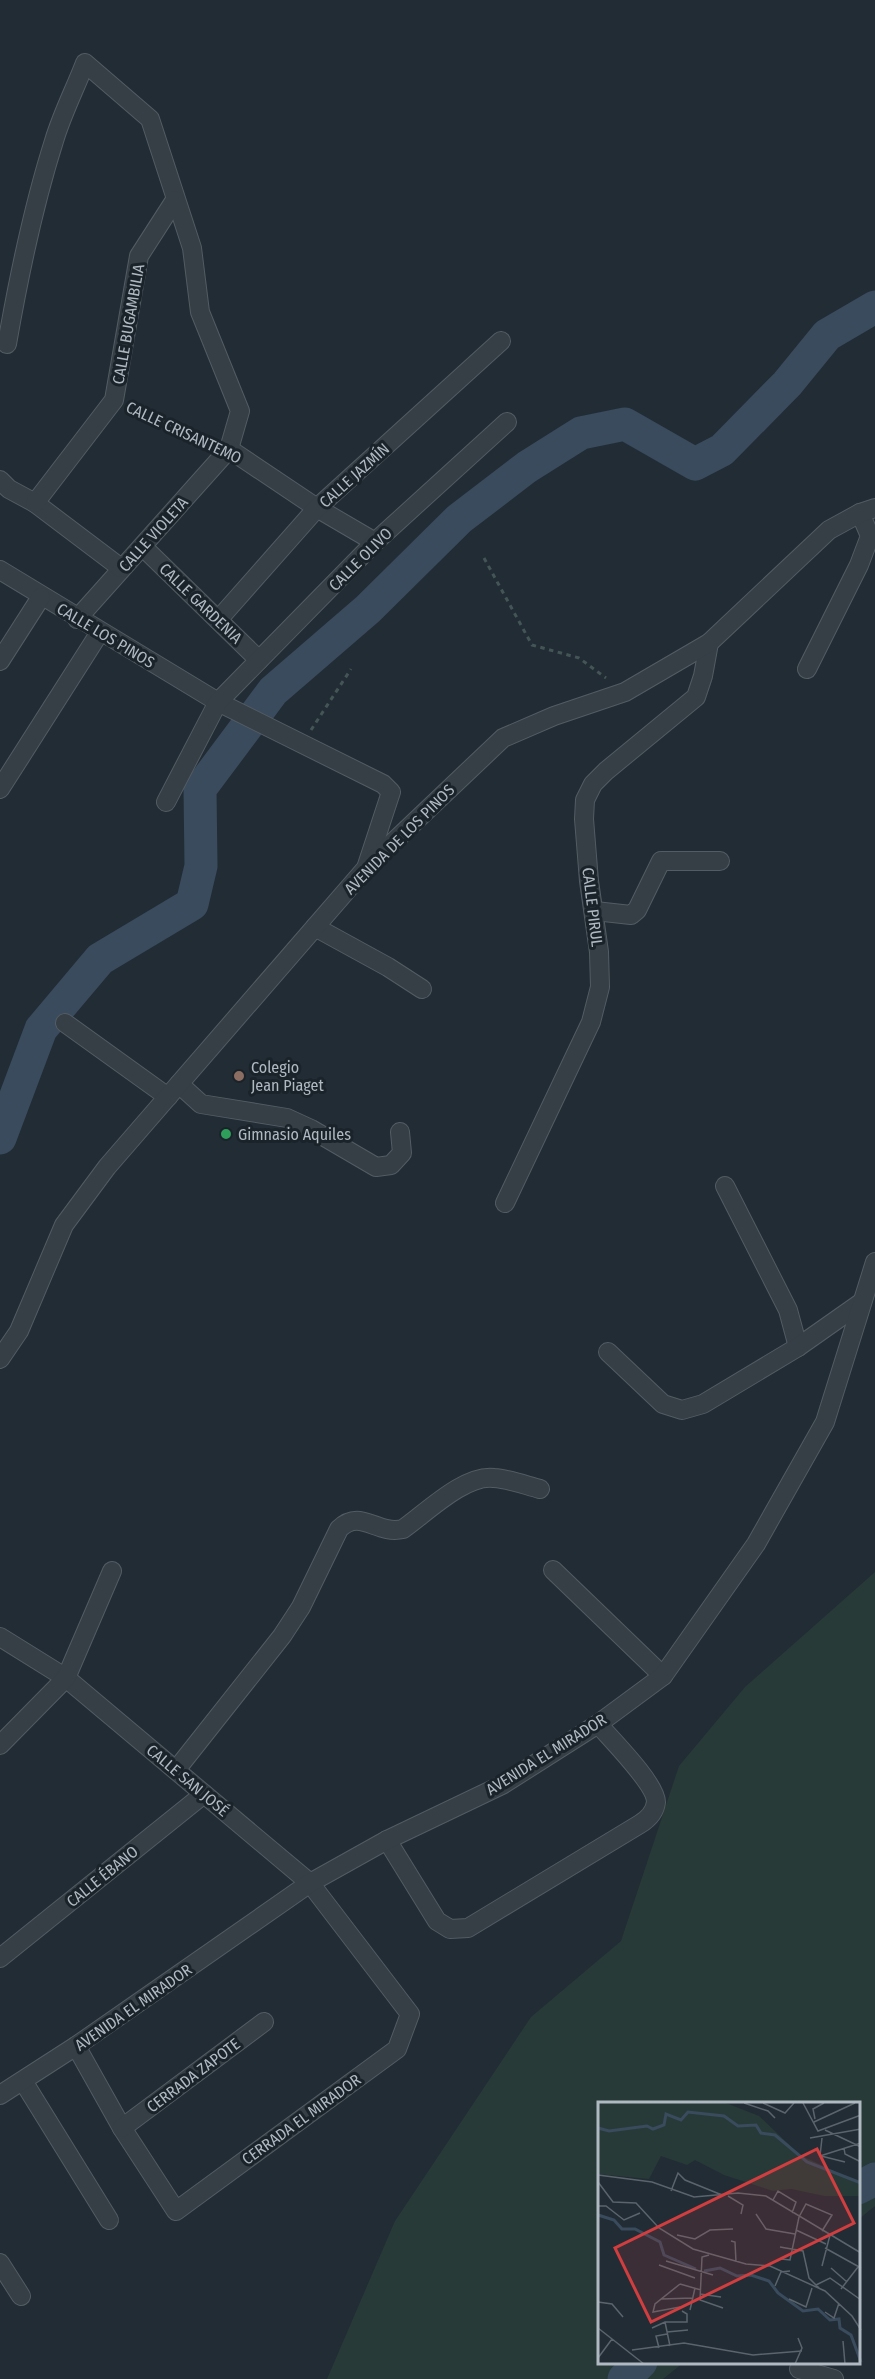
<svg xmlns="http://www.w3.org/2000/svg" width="875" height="2379" font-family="'Fira Sans Condensed',sans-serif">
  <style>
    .green { fill: #273a38 }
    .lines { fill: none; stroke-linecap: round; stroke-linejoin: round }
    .river { stroke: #394b5d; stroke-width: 33 }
    .minor-casing { stroke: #535c63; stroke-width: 20 }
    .path { stroke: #455; stroke-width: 3; stroke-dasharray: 4.5 4.5; stroke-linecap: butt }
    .minor { stroke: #363e46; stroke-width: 18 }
    .education-dot { fill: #8d6e63; stroke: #1b232a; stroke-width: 2 }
    .leisure-dot { fill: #2e9e5b; stroke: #1b232a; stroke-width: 2 }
    .labels { text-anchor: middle; stroke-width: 6; stroke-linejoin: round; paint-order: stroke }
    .street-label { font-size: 16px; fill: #b0b9c2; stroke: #1b232a }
    .poi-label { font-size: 16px; fill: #b0b9c2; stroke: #1b232a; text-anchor: start }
    .inset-river { fill: none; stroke: #394b5d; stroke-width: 3 }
    .inset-road { fill: none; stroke: #5b646d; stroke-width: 1.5 }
    .view { fill: #d03e3f; fill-opacity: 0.15; stroke: #d03e3f; stroke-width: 3 }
    .inset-edge { fill: none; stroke: #b0b9c2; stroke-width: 3 }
  </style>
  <rect width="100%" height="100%" fill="#222c35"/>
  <path class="green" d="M875,1572V2206L859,2219L858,2103H599V2362L683,2363L663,2379H327L395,2221L531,2017L621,1941L679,1766L745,1687Z"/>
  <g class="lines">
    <g class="river">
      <path d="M0,1138L41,1029L100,959L192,904L201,866L200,789L273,691L368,609L459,519L527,467L581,433L625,424L695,464L722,450L787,384L827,335L875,307"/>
      <path d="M858,2188L875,2179"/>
      <path d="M624,2379L641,2362"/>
    </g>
    <g class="minor-casing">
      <g id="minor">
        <path d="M7,344C19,275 33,207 54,141C62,114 75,89 85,63L150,119L192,248L200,312L240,411L229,449L77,619"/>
        <path d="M229,449L317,508L375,542"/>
        <path d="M0,480L9,489L35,503L121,568"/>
        <path d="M35,503L114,400L139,256L175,200"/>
        <path d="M143,547L259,660"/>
        <path d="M0,570L218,702L383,784L391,792L367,865"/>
        <path d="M218,620L317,508L501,341"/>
        <path d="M0,661L41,597"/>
        <path d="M807,669L859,565L870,536L860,513"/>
        <path d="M0,789L100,632"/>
        <path d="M166,802L218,702L375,542L507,422"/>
        <path d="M595,911L631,915L637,910L661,861H720"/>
        <path d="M315,927L388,967L422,989"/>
        <path d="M65,1023L168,1097"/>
        <path d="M179,1084L201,1104L287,1118L311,1129L376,1167L391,1165L402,1153L400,1132"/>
        <path d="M725,1186L788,1310L798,1347"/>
        <path d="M505,1203L591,1022L600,987L599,952L589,881L584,819L585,800L593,784L606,771L696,697L703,676L709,643"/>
        <path d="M608,1352L663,1404L682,1410L703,1404L798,1347L862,1302"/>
        <path d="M0,1359L19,1331L64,1225L107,1167L367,867L503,738L554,716L625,692L709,643L829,530L860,513L875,508"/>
        <path d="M553,1570L663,1676"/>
        <path d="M0,1637L66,1678L310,1883L410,2014L397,2049L176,2211L122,2128L76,2046"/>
        <path d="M0,1745L66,1678L112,1571"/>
        <path d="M176,1770L282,1636L301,1607L339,1529C361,1508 376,1535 403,1529C426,1513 465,1474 494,1478C509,1479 525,1485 540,1489"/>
        <path d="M387,1840L437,1921L450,1929L468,1928L640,1824C648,1819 655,1812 656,1802C656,1784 611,1739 598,1724"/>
        <path d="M0,1958L204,1794"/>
        <path d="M23,2081L109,2220"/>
        <path d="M0,2095L76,2046L310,1883L387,1840L502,1785L598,1724L663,1676L756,1544L825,1422L875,1262"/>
        <path d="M122,2128L264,2022"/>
        <path d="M0,2263L21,2296"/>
        <path d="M799,2369L834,2379"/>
      </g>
    </g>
    <g class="path">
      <path d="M128,406L210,442"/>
      <path d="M484,558L532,645L579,658L606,678"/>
      <path d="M311,730L351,669"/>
    </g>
    <use href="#minor" class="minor"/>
  </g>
  <circle class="education-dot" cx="239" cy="1076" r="6"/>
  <circle class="leisure-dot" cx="226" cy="1134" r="6"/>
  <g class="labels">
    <g class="street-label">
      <text transform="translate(128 324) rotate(-80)" y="6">CALLE BUGAMBILIA</text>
      <text transform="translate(184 432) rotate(25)" y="6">CALLE CRISANTEMO</text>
      <text transform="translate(354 475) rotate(-42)" y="6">CALLE JAZMÍN</text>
      <text transform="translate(153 534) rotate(-48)" y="6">CALLE VIOLETA</text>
      <text transform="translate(360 559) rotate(-45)" y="6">CALLE OLIVO</text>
      <text transform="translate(201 603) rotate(44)" y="6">CALLE GARDENIA</text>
      <text transform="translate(106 635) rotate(31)" y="6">CALLE LOS PINOS</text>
      <text transform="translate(399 839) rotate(-45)" y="6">AVENIDA DE LOS PINOS</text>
      <text transform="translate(593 907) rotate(83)" y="6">CALLE PIRUL</text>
      <text transform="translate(546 1754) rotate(-32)" y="6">AVENIDA EL MIRADOR</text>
      <text transform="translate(188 1780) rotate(40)" y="6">CALLE SAN JOSÉ</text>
      <text transform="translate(102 1876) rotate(-39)" y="6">CALLE ÉBANO</text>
      <text transform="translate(133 2007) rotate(-35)" y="6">AVENIDA EL MIRADOR</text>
      <text transform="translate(193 2075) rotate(-37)" y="6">CERRADA ZAPOTE</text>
      <text transform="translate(301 2119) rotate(-36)" y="6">CERRADA EL MIRADOR</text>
    </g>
    <g class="poi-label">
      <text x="251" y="1073">Colegio<tspan x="251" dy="18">Jean Piaget</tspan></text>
      <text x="238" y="1140">Gimnasio Aquiles</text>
    </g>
  </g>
  <g transform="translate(598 2102)">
    <rect width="262" height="262" fill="#222c35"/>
    <path d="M0,1H128L161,14L202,53L262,81V94H226L193,87L175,89L126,73L97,58L89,63L63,54L51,77L0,72Z" fill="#273a38"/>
    <path class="inset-river" d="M0,26L11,29L49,24L55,27L66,23L68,12L83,18L90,10L126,14L140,24L158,23L163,31L177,33L209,60L263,81M0,113L16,118L24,127H37L62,140L66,153L98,167M106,169L122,166L139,174L153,173L171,179L180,191L205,209L220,207L232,218L241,217L242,226L253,233L263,260"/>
    <path class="inset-road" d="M146,1L170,9L177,16M165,1L187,11L196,1M205,1L220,29L263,13M217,17L215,7L226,1M216,20L257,1M227,28L263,45M212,36L263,27M246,46L247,52L263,60M222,54L263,41M222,54L224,36M223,54L247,60M0,73L54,80L96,95L140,91L168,94L263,151M0,80L15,100L38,101L61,126L95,147L148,162L172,164L227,189L254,214L263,228M73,89L80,71L87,78L124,93M130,94L145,103L143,112M175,98L180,89L198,100L194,111M0,104H8L26,118L42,111M158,112L168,127L197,132M198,128L228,142M79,133L97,137L112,128L135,127M133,139L137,140L138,160M182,145L205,149L211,176L222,187M227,146L263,166M111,153L104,155L102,198L125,206M183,157L192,158L201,115L208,102L234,113L224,129M68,159L115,173M61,163L97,176M224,164L232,133M233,166L249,180M82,182L57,202L55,210L82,205M82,182L103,188M218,183L232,176L263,198M177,184L183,170L192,169M243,187L260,165M102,192L123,195M63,197L95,196M191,197L208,205L214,186M0,200L14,202L25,215M92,208L97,186M227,210L236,216L241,201M67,220L72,244M0,226L46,262M54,226L67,220H89V212L84,209M69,230L90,228M245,239L247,262M61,246L58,234L69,232M34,248L86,241L155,253L204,249M0,256L14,237M197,262L204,246L200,236"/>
    <path class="view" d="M219,47L256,121L53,220L17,146Z"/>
    <rect width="262" height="262" class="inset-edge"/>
  </g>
</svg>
